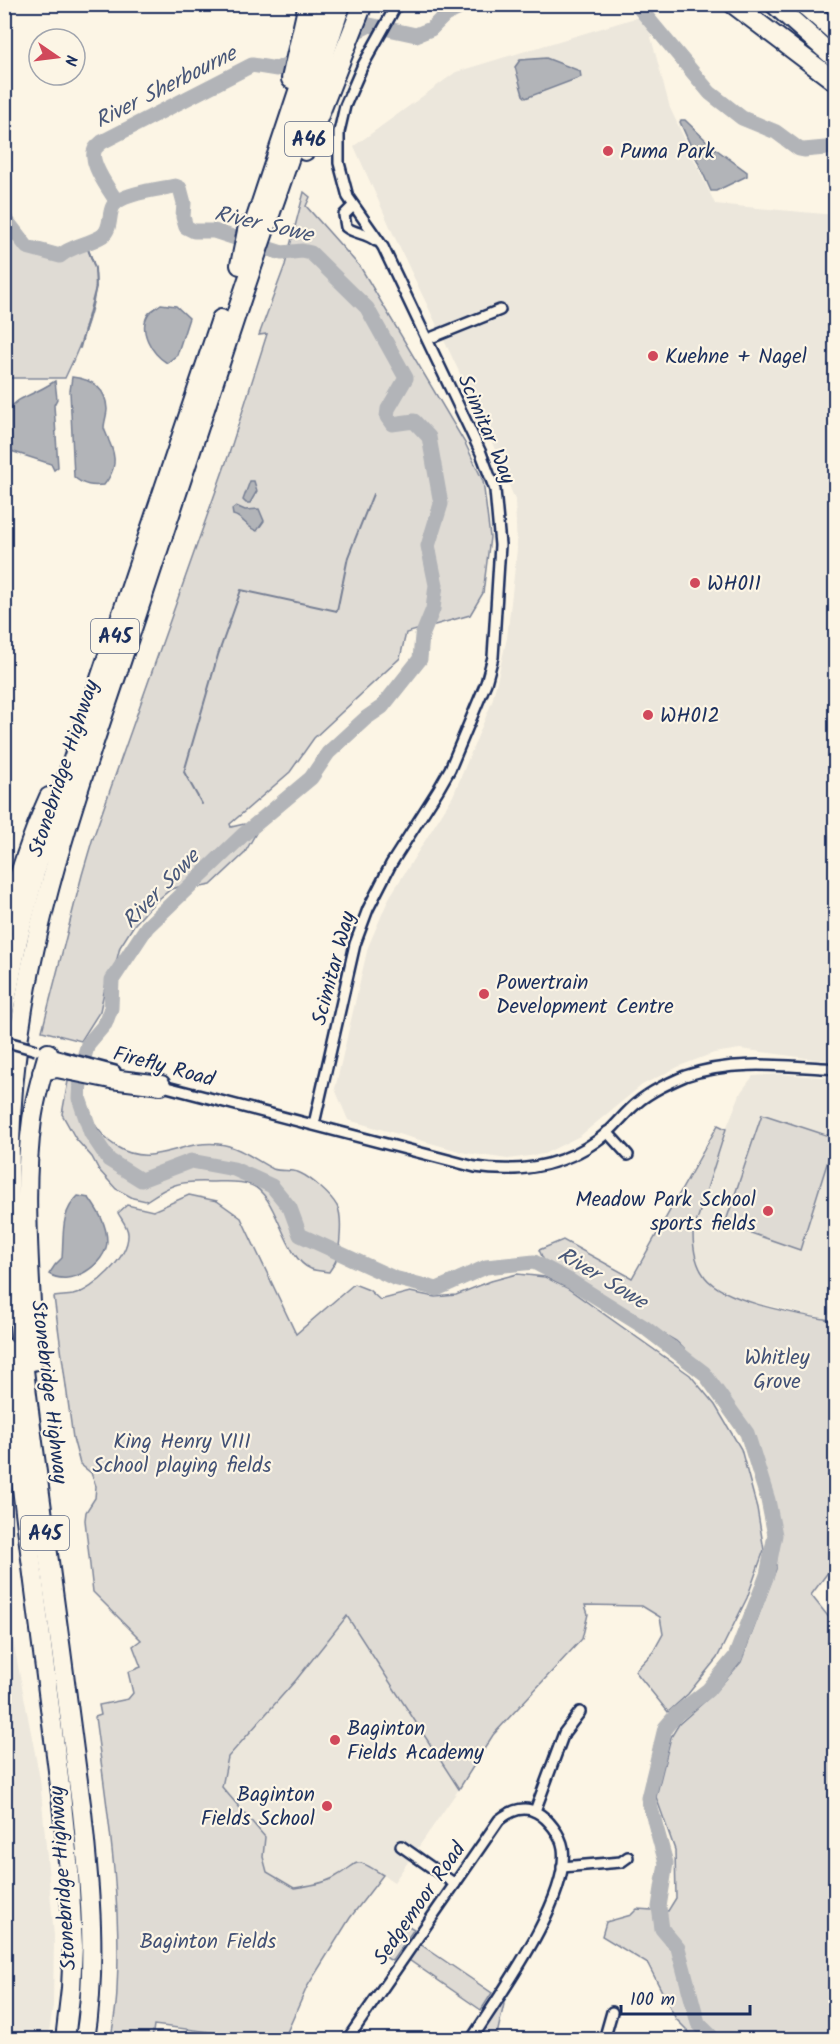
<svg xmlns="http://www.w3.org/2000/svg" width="840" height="2044" font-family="Kalam,sans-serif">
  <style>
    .built { fill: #ece7dc }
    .green { fill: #dfdbd4; stroke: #7d8599; stroke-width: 1.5 }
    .water { fill: #b2b4b8; stroke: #767f94; stroke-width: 1.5 }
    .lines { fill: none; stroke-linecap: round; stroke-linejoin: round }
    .stream { stroke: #767f94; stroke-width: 2 }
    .river { stroke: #b2b4b8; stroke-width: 15 }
    .street-casing { stroke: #1b2f5e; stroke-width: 14 }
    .highway-casing { stroke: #1b2f5e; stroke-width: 22 }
    .street { stroke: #fcf5e5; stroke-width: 9 }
    .highway { stroke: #fcf5e5; stroke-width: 18 }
    .street-bridge-casing { stroke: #1b2f5e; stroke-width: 14; stroke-linecap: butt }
    .street-bridge { stroke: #fcf5e5; stroke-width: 9 }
    .poi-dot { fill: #d1495b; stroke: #fcf5e5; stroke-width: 2 }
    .labels { text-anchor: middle; stroke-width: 4.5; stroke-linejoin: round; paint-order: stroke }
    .shield { fill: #fcf5e5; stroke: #5e6a86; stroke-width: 1.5 }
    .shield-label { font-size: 20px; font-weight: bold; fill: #1b2f5e }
    .poi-label { font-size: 21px; fill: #1b2f5e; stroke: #fcf5e5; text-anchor: start }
    .street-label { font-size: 21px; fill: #1b2f5e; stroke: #fcf5e5 }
    .park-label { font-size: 21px; fill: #425176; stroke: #fcf5e5 }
    .water-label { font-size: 22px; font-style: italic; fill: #485779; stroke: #fcf5e5 }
  </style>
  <rect width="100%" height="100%" fill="#fcf5e5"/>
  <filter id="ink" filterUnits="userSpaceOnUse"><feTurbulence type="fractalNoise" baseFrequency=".0167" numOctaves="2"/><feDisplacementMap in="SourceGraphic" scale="12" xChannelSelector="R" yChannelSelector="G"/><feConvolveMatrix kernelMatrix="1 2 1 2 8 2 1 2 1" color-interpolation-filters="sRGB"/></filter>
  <g filter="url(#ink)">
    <g class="built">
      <path d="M645,15L670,108L715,204L835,215V1062L740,1049L714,1053L682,1065L642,1085L580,1136L544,1154L508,1159L466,1153L348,1120L335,1089L368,947L389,898L453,796L492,702L507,638L517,549L515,500L487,430L396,240L354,146L456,72Z"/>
      <path d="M781,1074L835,1078V1321L744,1300L724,1292L706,1279L698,1267L693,1249V1233L706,1189L726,1129L741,1092L753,1076Z"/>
      <path d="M4,1594L40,1779L54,1936L53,2006L48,2039H5Z"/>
      <path d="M348,1616L459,1789L394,1882L365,1863H354L334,1878L294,1889L267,1872L263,1857L265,1837L222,1787L228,1757L296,1680Z"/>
    </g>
    <g class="green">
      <path d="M304,192L310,197L306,206L361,268L465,443L483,481L490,537L483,593L470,615L406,633L400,658L314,738L290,772L230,824L231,827L244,824L256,833L244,854L211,885L201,887L182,886L171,889L154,903L134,925L120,947L116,963L107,978L100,1011L81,1041L42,1031L82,875L92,841L229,454L267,334L259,335L285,265Z"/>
      <path d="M5,216L27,247L60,256L69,248L86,244C89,252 94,261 95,270C100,302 79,349 65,378H5Z"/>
      <path d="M68,1081L76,1082C84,1105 95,1134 117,1147C152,1169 182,1139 219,1144C238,1146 256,1160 273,1169C281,1172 292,1169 300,1173C311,1178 331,1195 337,1206C343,1216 340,1249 336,1260C335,1264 331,1268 329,1272C323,1271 316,1271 311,1269C283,1258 278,1195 251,1185C239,1180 222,1182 210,1182C179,1181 171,1184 146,1201L133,1198L116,1189L99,1170L92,1157L76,1139L62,1114Z"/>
      <path d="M762,1114L835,1138L800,1250L725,1224Z"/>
      <path d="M718,1125L726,1129L693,1233C693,1249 695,1264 705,1277C725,1303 803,1315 835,1321V1563L811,1595L835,1625V2039H696L676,2019L648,1964L602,1936L606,1922L631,1915L637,1909L668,1911L676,1898L675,1850L656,1797L671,1737L679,1724L712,1695L741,1662L776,1569L778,1534L776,1513L749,1432L707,1371L676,1341L546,1265L539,1250L563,1240L632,1278Z"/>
      <path d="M189,1195L217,1201L241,1218L296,1334L354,1284L369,1290L380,1300L410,1292L435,1297L456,1295L491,1281L517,1274L545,1277L567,1288L690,1375L715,1405L741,1449L757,1508L764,1550L747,1598L717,1658L688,1694L668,1712L635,1671L653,1652L663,1634L660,1617L642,1606L585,1605L588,1614L582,1639L493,1735L459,1789L347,1616L296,1680L228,1757L222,1787L265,1837L263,1857L267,1872L294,1888C306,1886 324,1884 335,1877C362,1862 352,1855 383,1875L350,1918L307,1987L284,2039H241L235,2035L154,2025L152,2039H111C113,2023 117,2006 117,1989C122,1898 107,1807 95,1717L101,1715L99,1705L128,1699L133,1693L128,1672L141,1667L133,1646L141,1640L93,1592L85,1520L86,1512L95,1498L96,1486L91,1473L80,1464L73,1438L54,1297C60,1296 67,1296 73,1295C94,1290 129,1257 128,1234C128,1227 122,1220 118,1213L127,1205L153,1211Z"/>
      <path d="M407,1925L414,1929L392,1961L385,1957Z"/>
      <path d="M420,1944L492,1993L481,2010L409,1960Z"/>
      <path d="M501,2001L504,2004L496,2039L476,2040Z"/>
    </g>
    <g class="water">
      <path d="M546,58L580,71L581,77L526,98L523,95L515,67L520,60Z"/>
      <path d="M681,120H685L713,147L747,172V176L716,191H711L680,122Z"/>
      <path d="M161,304L176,306L189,318L177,355L167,363C152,354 137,330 149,313C152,310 157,307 161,304Z"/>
      <path d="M72,377C91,379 106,388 107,409C107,415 104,422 104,428C105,432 108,437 109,441C117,458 116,470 104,485C92,486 84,486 74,477L70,391Z"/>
      <path d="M55,381L57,399L54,405L58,467L54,470L51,464L8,450L5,446C4,392 17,406 55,381Z"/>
      <path d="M250,481H254L257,491L250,503H246L243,500Z"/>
      <path d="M236,506L245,510L259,509L264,521L257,531C247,528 243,517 233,515L232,509Z"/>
      <path d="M78,1196L89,1198C98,1211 107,1224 107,1242C106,1264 71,1288 49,1274L55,1265L62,1258C64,1235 60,1213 78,1196Z"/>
    </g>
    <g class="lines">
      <g class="stream">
        <path d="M80,348L96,287L95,268L86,244"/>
        <path d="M202,804L184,772L218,655L241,590L337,611L348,557L373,494"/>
      </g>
      <g class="river">
        <path d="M636,4L710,93L742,118L776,132L799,149L804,150L836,147"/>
        <path d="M345,37L370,25L416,35L431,29L445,15L464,6L476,4"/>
        <path d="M117,202C110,191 88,162 95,149C95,148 101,143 102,142L252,65L277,69L302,57"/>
        <path d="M4,217L27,247L60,256C72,245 88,245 102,236C112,229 108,215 113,206C121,193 161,189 175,186L180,188L184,203L183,217L186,227L194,231H214L282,253L302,251L311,253L367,308L406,378L388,409L387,417L392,424L414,421L429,437L441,504L428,546L436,585L433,609L422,636L420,659L382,707L366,718L328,753L311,778L244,834L147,927L112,980L111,1008L105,1024L88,1044L81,1067L79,1098L91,1133L109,1160L141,1180L191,1161L234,1169L272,1186L290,1208L300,1235L394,1278L437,1289L486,1267L534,1262L572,1282L644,1327L704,1373L747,1433L768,1500L775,1535L767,1575L735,1657L708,1690L677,1714L665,1728L648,1798L666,1863L659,1907L662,1929L678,1948L698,2023L715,2040"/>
      </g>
      <g class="street-casing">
        <g id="street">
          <path d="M353,206L344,215L346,227C355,234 367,233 376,241"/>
          <path d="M428,339L500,310"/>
          <path d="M47,1053L115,1071"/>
          <path d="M159,1085L475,1167C523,1174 570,1165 608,1132C618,1123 626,1112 637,1103C651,1091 669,1083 685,1076C733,1059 786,1066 836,1069"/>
          <path d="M314,1124L355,944L368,909L391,864L438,790L450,769L486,683L493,657L500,545L495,490L481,453L383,247L348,197L339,163V132L345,106L362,67L397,4"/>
          <path d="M607,1132L628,1155"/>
          <path d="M535,1811L564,1733L580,1712"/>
          <path d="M401,1846L455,1884"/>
          <path d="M562,1867L621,1862L628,1857"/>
          <path d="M347,2040L499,1820C509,1812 523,1805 536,1812C548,1818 561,1835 563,1848C570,1899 499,1996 471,2040"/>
          <path d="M604,2040L612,2012"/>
        </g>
      </g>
      <g class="highway-casing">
        <g id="highway">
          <path d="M733,4L836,82"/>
          <path d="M774,4L836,59"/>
          <path d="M803,4L836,33"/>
          <path d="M291,79L308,4"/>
          <path d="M305,151L363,4"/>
          <path d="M249,239L327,4"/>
          <path d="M240,265L248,226"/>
          <path d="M4,926C17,882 30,839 49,797"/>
          <path d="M4,1011L18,940L36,869L221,319"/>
          <path d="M42,1073L47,1070L57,1068L111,1079L161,1085"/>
          <path d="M4,1347L61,1794L69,1871L73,1946L71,1988L65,2040"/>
          <path d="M33,1361C32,1281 21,1200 32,1120C35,1097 42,1075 48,1053"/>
          <path d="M85,2040C97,1964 90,1888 82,1812C67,1691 50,1571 34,1450C17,1319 0,1191 16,1059C33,906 88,762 136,617C169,519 200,421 233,324C268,217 307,112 341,4"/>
        </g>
      </g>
      <use href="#street" class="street"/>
      <use href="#highway" class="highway"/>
      <g class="street-bridge-casing">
        <path id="street-bridge" d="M4,1041L36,1050"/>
      </g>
      <use href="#street-bridge" class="street-bridge"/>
    </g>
  </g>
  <g class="poi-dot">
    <circle cx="608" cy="151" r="6"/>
    <circle cx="653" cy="356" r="6"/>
    <circle cx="695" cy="583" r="6"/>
    <circle cx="648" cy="715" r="6"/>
    <circle cx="484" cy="994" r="6"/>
    <circle cx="768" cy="1211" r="6"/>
    <circle cx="335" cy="1740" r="6"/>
    <circle cx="327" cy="1806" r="6"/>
  </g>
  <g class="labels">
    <g class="shield">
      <rect x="285" y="122" width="48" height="34" rx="4.5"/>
      <rect x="91" y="619" width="48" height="34" rx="4.5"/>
      <rect x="21" y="1516" width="48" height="34" rx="4.5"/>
    </g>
    <g class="shield-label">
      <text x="309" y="146">A46</text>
      <text x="115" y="643">A45</text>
      <text x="45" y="1540">A45</text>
    </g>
    <g class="poi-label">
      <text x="620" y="158">Puma Park</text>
      <text x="665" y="363">Kuehne + Nagel</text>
      <text x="707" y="590">WH011</text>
      <text x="660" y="722">WH012</text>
      <text x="496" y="989">Powertrain<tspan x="496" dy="24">Development Centre</tspan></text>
      <text x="756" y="1206" text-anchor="end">Meadow Park School<tspan x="756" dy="24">sports fields</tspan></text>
      <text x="347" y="1735">Baginton<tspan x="347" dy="24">Fields Academy</tspan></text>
      <text x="315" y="1801" text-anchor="end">Baginton<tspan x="315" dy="24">Fields School</tspan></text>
    </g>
    <g class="street-label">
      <text transform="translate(487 429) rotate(67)" y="7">Scimitar Way</text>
      <text transform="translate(63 768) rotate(-72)" y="7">Stonebridge Highway</text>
      <text transform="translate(333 968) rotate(-75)" y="7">Scimitar Way</text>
      <text transform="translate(164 1066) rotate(15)" y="7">Firefly Road</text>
      <text transform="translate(50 1392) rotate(83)" y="7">Stonebridge Highway</text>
      <text transform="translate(62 1878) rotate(-94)" y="7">Stonebridge Highway</text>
      <text transform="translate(419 1903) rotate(-55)" y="7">Sedgemoor Road</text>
    </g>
    <g class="park-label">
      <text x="777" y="1364">Whitley<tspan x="777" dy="24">Grove</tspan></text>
      <text x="182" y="1448">King Henry VIII<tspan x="182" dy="24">School playing fields</tspan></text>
      <text x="208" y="1948">Baginton Fields</text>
    </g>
    <g class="water-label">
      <text transform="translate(165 86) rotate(-27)" y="8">River Sherbourne</text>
      <text transform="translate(264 223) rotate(13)" y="8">River Sowe</text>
      <text transform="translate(160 888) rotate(-46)" y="8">River Sowe</text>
      <text transform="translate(603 1277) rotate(31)" y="8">River Sowe</text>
    </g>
  </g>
  <rect width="840" height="2044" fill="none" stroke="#fcf5e5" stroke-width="24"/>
  <rect x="12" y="12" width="816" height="2020" fill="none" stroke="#1b2f5e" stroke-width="2" filter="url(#ink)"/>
  <g transform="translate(57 57) rotate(104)"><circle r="28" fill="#fcf5e5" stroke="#a2a6af" stroke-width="1.5"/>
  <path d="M0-4.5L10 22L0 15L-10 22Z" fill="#d1495b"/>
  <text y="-9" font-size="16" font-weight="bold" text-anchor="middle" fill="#1b2f5e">N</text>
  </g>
  <path d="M621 2005v9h129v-9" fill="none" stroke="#1b2f5e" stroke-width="3"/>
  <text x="630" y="2005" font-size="18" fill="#1b2f5e" stroke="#fcf5e5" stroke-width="4.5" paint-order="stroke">100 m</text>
</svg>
